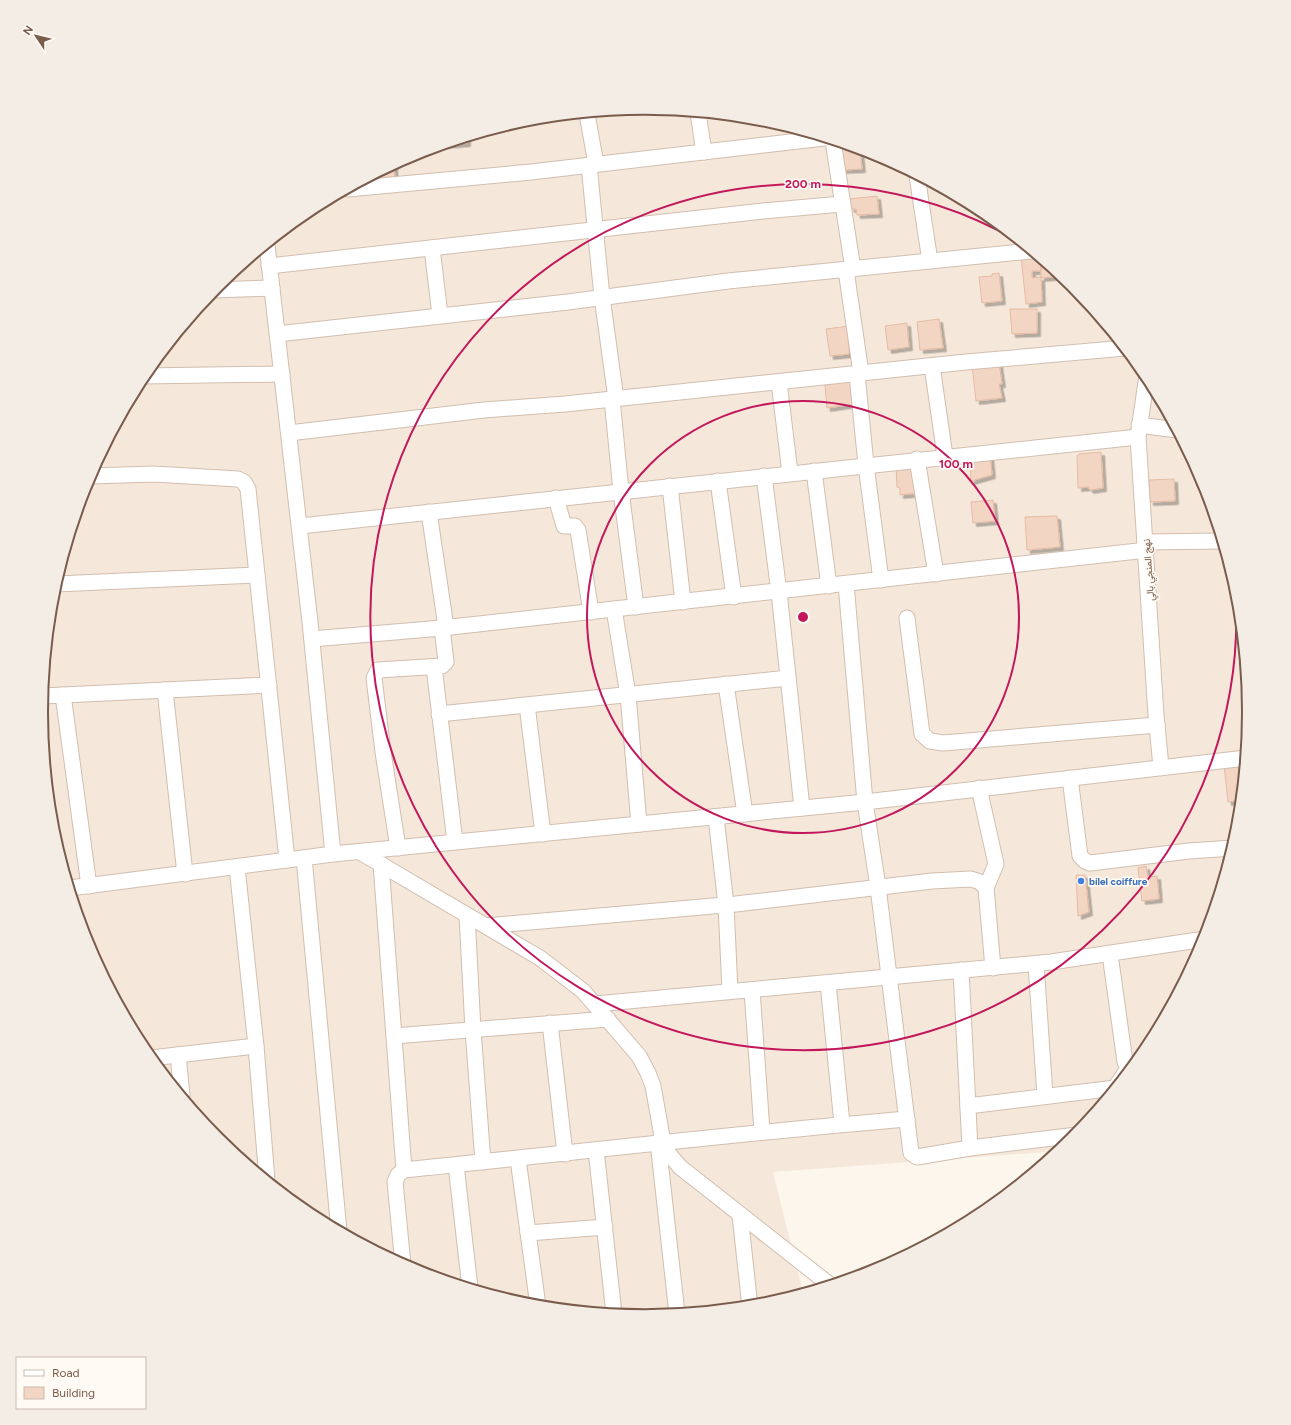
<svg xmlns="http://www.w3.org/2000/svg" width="1291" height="1425" font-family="Figtree,Vazirmatn,sans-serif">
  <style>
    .residential { fill: #f5e8da }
    .building { fill: #f3d5c3; stroke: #e6bba3; filter: url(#shadow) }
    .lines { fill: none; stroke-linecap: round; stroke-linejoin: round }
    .minor-casing { stroke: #d1beb0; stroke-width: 17 }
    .minor { stroke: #fff; stroke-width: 15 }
    .ring { fill: none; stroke: #c2185b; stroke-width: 2 }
    .shop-dot { fill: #3f7fe0; stroke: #fffaf3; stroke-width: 1.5 }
    .labels { text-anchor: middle; stroke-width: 3.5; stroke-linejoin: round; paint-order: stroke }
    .street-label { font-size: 10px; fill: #7a5c4d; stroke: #fffaf3 }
    .shop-label { font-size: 10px; font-weight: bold; fill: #366cbe; stroke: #fffaf3; text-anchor: start }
    .rim { fill: none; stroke: #7a5c4d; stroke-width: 2 }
    .centre { fill: #c2185b; stroke: #fffaf3; stroke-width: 2 }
    .ring-label { font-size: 12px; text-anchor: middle; font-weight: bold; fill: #c2185b; stroke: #fffaf3; stroke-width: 3.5; stroke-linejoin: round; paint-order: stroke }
  </style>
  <defs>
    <filter id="shadow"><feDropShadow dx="3.5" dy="3.5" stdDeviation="0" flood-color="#0004"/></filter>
  </defs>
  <rect width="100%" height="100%" fill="#fdf6ec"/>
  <path class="residential" d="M646,108L764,120L877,154L982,210L1073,285L1148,377L1204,481L1238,595L1250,713L1238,831L1204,944L1148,1049L1073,1140L1060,1151L773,1172L803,1293L763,1305L645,1317L527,1305L414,1271L309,1215L218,1140L143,1048L87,944L53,830L41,712L53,594L87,481L143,376L218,285L310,210L414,154L528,120Z"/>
  <g class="building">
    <path d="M467,138V143L444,145Z"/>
    <path d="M840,145H846L860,149L862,169L843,170Z"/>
    <path d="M394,165L395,181L371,183V177Z"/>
    <path d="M877,196L879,214L857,215L856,209H851L849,199Z"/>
    <path d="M1014,237L1027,247L1015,248Z"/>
    <path d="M1035,254L1041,259V271H1032V278L1041,277L1042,302L1026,304L1021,256Z"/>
    <path d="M1041,259L1062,276L1041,278Z"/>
    <path d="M999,273L1002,301L982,303L979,277L992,276V274Z"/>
    <path d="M1010,309H1037V333L1012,334Z"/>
    <path d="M939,319L943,348L920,350L917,322Z"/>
    <path d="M907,323L909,347L888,350L885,326Z"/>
    <path d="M849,326V354L830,356L826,329Z"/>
    <path d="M999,363L1002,384H999L1002,398L976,401L972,365Z"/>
    <path d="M852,381L854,404L827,408L825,385Z"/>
    <path d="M1101,452L1103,488L1090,490L1088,487L1078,488L1077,456L1079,454Z"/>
    <path d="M990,454L992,475L971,481L970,456Z"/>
    <path d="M916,464L919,493L900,495V488L897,487L896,466Z"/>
    <path d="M1174,479L1175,501L1150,502L1149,480Z"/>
    <path d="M993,500L995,521L973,523L971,502Z"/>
    <path d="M1057,516L1060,547L1027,550L1025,517Z"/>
    <path d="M1243,763L1244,776L1241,800L1228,802L1224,765Z"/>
    <path d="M1146,866L1148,877L1157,876L1159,899L1142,901L1138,868Z"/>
    <path d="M1076,875H1085L1089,912L1078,916Z"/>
  </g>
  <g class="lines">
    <g class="minor-casing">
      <g id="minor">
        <path d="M698,113L704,152"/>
        <path d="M587,114L596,164"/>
        <path d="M833,141L853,269"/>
        <path d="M589,165L602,297L616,399"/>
        <path d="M917,176L930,261"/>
        <path d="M348,189L531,172L824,138"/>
        <path d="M267,245L310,622L333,854"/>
        <path d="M432,248L440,315"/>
        <path d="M269,266L763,211L842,204"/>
        <path d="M846,270L861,373"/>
        <path d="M214,290L272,288"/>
        <path d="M277,334L568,302L728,281L1031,251"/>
        <path d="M932,366L945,456"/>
        <path d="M857,374L866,465L881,580"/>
        <path d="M1147,375L1138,437L1156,715L1161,767"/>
        <path d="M143,376L282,374"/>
        <path d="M779,382L790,473"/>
        <path d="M612,399L621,491L636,607"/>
        <path d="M1139,425L1177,430"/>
        <path d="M289,433L484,410L565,404L966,362L1125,348"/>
        <path d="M917,459L936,574"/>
        <path d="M814,471L829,586"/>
        <path d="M90,476L154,474L238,479L244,482L248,489L287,860"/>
        <path d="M764,476L779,592L802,808"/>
        <path d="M718,481L734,597"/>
        <path d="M670,486L683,602"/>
        <path d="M556,498L564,526H575L578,530L591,612"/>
        <path d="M429,512L446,627"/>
        <path d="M300,526L1138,437"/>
        <path d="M1146,542L1222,541"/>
        <path d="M56,584L257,575"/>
        <path d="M846,584L865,802L878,887L911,1153L917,1157L970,1148L1077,1135"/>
        <path d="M614,609L628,695L639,824"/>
        <path d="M907,618L922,734L930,741L943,743L1157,725"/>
        <path d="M312,639L442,628L1147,550"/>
        <path d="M434,667L455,842"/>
        <path d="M726,684L745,814"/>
        <path d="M165,690L185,874"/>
        <path d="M63,695L89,886"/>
        <path d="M43,696L269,685"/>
        <path d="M527,705L543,834"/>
        <path d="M439,714L788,678"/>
        <path d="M1070,778L1080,856L1085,861L1090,863L1189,851L1233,848"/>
        <path d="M979,788L996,864L986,888"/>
        <path d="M716,817L726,905L730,991"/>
        <path d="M398,848L383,752L374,678L378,670L442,666L446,662L442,628"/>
        <path d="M360,852L540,958L583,991L639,1056L648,1073L653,1086L663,1142L669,1154L680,1167L830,1285"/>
        <path d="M304,858L339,1231"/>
        <path d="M381,864L404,1170"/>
        <path d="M237,867L256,1046L267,1180"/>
        <path d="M70,888L333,854L865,802L1246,758"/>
        <path d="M467,915L473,1030L483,1162"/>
        <path d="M486,926L736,904L932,881L971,879L980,882L986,888L993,968"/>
        <path d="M1110,954L1125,1062L1132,1068"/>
        <path d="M1036,964L1045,1096"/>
        <path d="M961,970L970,1148"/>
        <path d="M828,983L842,1124"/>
        <path d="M752,990L762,1131"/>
        <path d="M595,1004L1051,962L1205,939"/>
        <path d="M550,1023L565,1154"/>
        <path d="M394,1036L608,1019"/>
        <path d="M178,1055L182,1095"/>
        <path d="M151,1058L256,1046"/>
        <path d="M968,1106L1115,1088L1129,1067"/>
        <path d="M658,1142L677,1314"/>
        <path d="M596,1150L614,1314"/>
        <path d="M518,1159L538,1306"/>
        <path d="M456,1165L470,1288"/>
        <path d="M740,1215L750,1307"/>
        <path d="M528,1233L605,1227"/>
        <path d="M403,1265L395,1182L398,1175L404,1170C571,1153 739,1133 907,1119"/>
      </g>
    </g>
    <use href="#minor" class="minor"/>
  </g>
  <g class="ring">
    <circle cx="803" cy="617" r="216"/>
    <path d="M1235 583A433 433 0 1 1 1023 244"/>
  </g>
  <circle class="shop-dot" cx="1081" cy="881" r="4"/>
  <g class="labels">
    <g class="street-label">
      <text transform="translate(1148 570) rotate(-94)" y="4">نهج المنجي بالي</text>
    </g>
    <g class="shop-label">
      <text x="1089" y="885">bilel coiffure</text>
    </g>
  </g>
  <path d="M0 0H1291V1425H0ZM48 712a597 597 0 1 1 1194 0a597 597 0 1 1-1194 0Z" fill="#f4ede6" fill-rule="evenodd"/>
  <path class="rim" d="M48 712a597 597 0 1 1 1194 0a597 597 0 1 1-1194 0Z"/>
  <circle cx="803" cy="617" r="6" class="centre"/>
  <g class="ring-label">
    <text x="803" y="188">200 m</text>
    <text x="956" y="468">100 m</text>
  </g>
  <rect x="16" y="1357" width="130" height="52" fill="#fffaf3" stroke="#cabbb1"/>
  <rect x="24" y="1370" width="20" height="6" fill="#ffffff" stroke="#cabbb1"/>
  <text x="52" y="1377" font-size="12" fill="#7a5c4d">Road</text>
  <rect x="24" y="1387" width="20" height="12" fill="#f3d5c3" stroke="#cabbb1"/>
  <text x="52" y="1397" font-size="12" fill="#7a5c4d">Building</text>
  <g transform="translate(36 36) rotate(305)" stroke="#fffaf3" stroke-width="3" paint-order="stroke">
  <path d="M0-3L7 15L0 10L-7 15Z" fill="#7a5c4d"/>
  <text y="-6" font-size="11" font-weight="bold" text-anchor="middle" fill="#7a5c4d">N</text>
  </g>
</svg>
